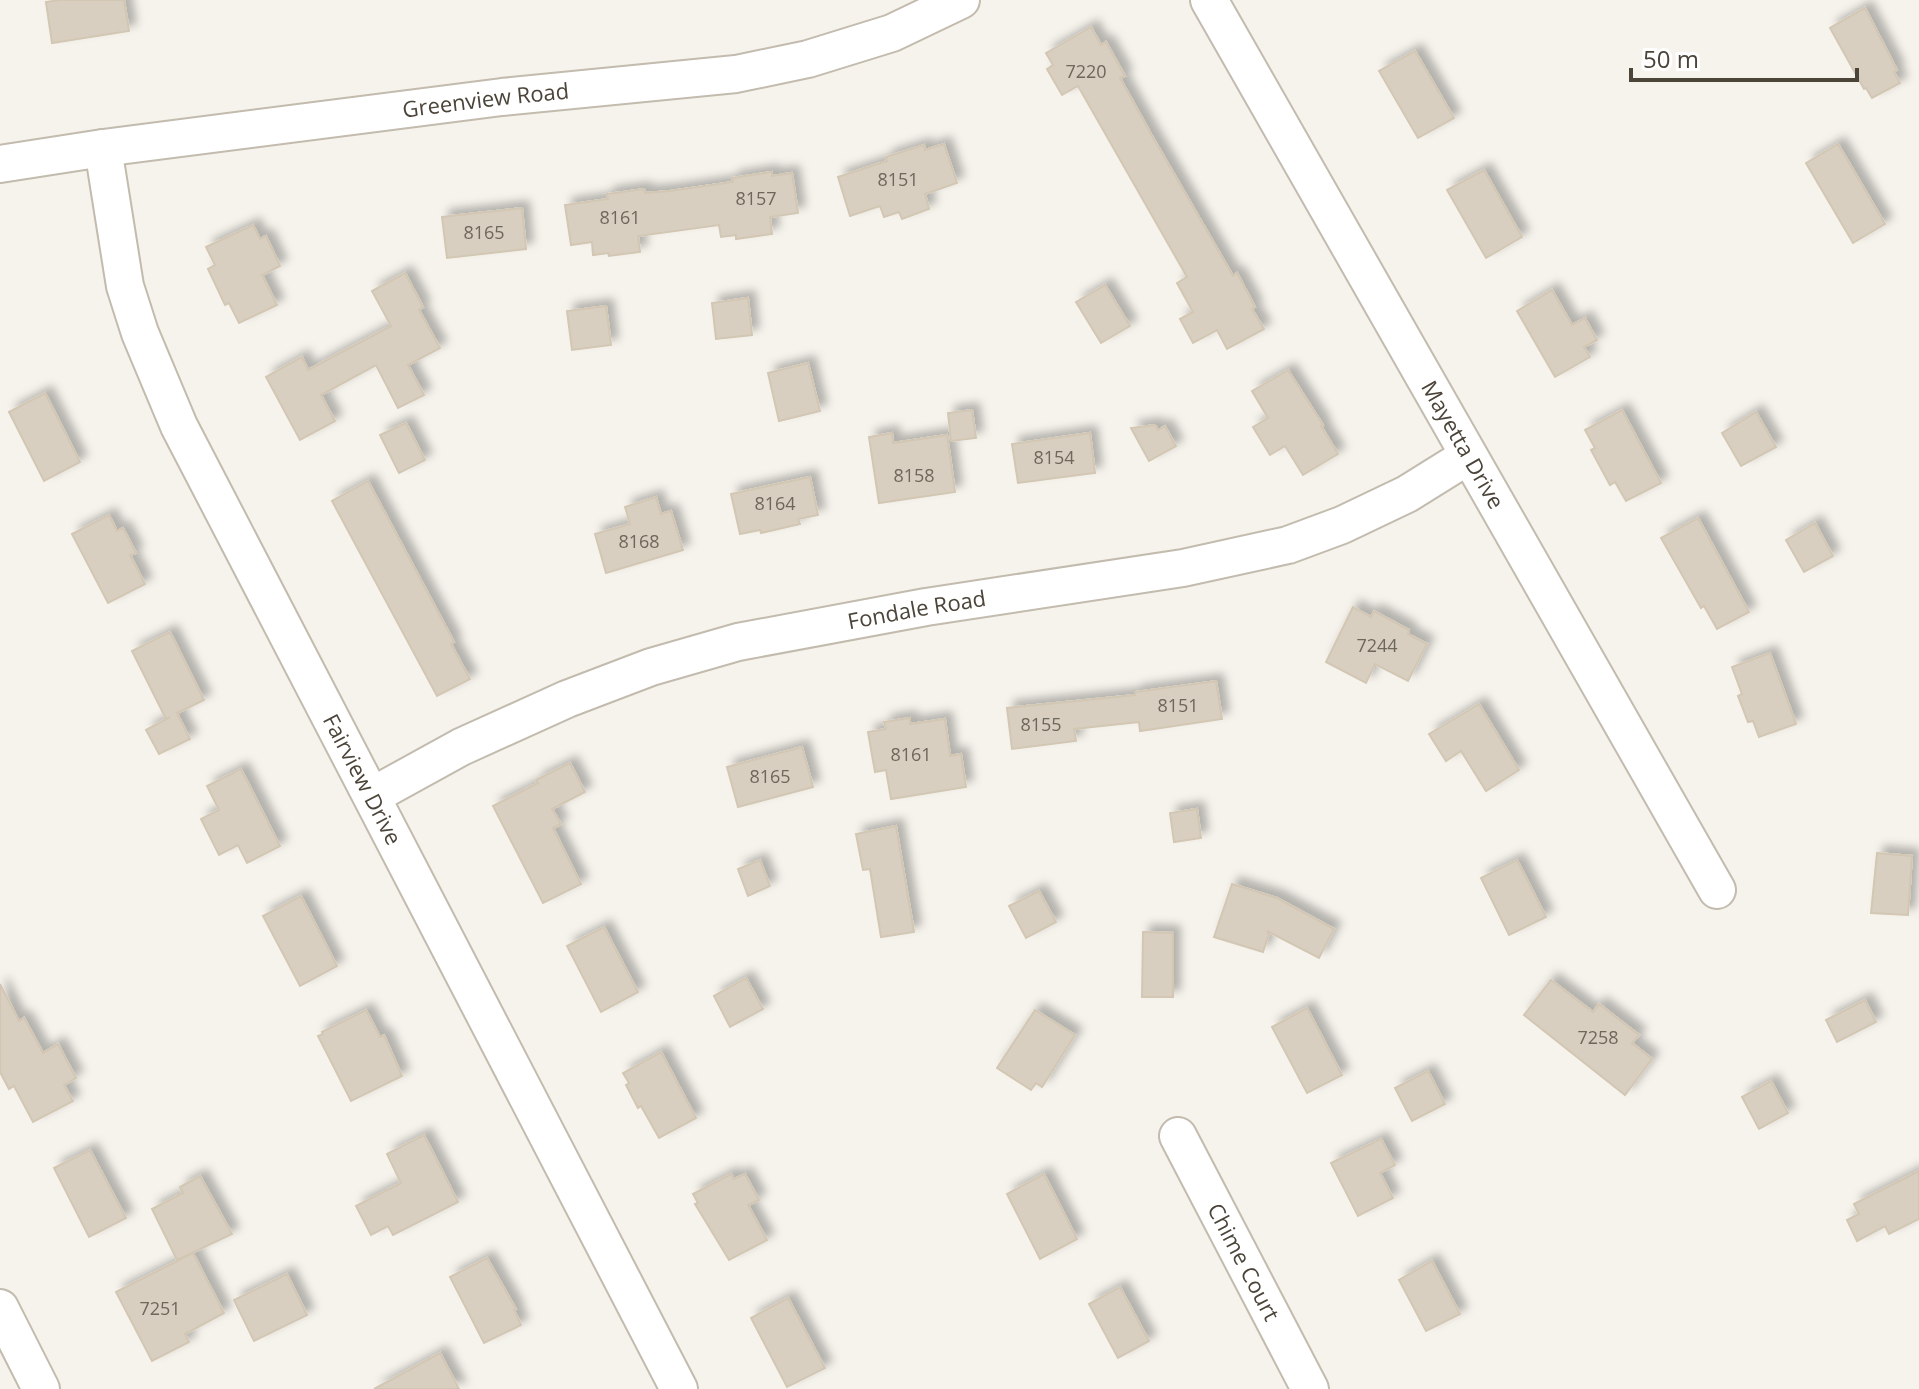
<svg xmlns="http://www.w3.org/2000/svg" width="1919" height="1389" font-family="'Open Sans',sans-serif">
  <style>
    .building { fill: #d8cfc1; stroke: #d3c7b4; stroke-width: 2; filter: url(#shadow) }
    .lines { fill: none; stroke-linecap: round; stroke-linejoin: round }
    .minor-casing { stroke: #c2bbae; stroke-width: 40 }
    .minor { stroke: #fff; stroke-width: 36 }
    .labels { text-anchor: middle; stroke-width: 8; stroke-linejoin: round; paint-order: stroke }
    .number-label { font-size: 18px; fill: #6e675b }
    .street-label { font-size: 22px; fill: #4b4439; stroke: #fff }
  </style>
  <defs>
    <filter id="shadow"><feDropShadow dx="7" dy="-7" stdDeviation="4" flood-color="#0004"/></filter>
  </defs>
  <rect width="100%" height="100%" fill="#f6f3ec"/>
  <g class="building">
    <path d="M60,0H124L129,31L52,43L46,2Z"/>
    <path d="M1865,8L1897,70L1894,72L1900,83L1872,98L1866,88L1864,89L1830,28Z"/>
    <path d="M1091,27L1101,45L1106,42L1125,76L1120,78L1151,134L1233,276L1237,273L1255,307L1252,309L1264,329L1227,349L1217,330L1193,343L1180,319L1193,312L1177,283L1187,277L1078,86L1062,95L1047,69L1053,65L1046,53Z"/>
    <path d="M1415,51L1454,118L1418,138L1379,71Z"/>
    <path d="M944,144L957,183L925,194L929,209L902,219L899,212L884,217L880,206L850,216L838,177L887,161L886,157L924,145L925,150Z"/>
    <path d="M1838,144L1885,224L1853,243L1806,163Z"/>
    <path d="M1484,170L1522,237L1486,258L1447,190Z"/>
    <path d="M772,172V176L792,173L798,213L770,217L772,234L736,239V235L721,237L719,225L638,236L640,252L609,256L608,253L593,255L592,242L571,245L565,205L608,199L607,194L644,189L645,193L670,191L733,182L732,178Z"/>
    <path d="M522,208L526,249L447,258L442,217Z"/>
    <path d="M253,225L260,239L266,236L280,266L262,275L277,305L239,323L229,303L225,305L208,269L215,265L206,247Z"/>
    <path d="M405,273L423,307L419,310L440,348L408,365L424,395L398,408L376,365L321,395L335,421L300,440L266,377L302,357L308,370L391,326L372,291Z"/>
    <path d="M1105,285L1130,326L1101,343L1076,302Z"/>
    <path d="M1552,290L1572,325L1585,318L1597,340L1584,347L1590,357L1555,377L1517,311Z"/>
    <path d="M748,298L752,335L716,339L712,303Z"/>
    <path d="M606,306L611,345L572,350L567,311Z"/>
    <path d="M808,363L820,411L779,421L768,373Z"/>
    <path d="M1288,370L1323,425L1321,426L1338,454L1303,475L1285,446L1270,455L1253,427L1268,418L1252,391Z"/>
    <path d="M45,393L80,462L44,481L9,412Z"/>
    <path d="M972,410L976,438L951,441L948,413Z"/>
    <path d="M1622,410L1661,483L1626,501L1615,482L1610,485L1591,450L1595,448L1585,430Z"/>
    <path d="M1756,412L1776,447L1741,466L1722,433Z"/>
    <path d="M406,423L425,460L399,473L380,435Z"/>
    <path d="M1155,425L1158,430L1165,426L1176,446L1149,461L1131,428Z"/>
    <path d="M892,433L893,443L947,435L955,492L879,503L869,437Z"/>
    <path d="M1090,433L1095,473L1018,483L1012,444Z"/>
    <path d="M810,477L818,515L798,519L800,524L761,533L760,530L740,534L731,494Z"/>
    <path d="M368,481L454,642L451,644L470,679L437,696L332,501Z"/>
    <path d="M656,497L661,514L671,511L683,550L606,573L595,534L630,524L625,507Z"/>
    <path d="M109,515L117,531L123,528L136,553L130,555L145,584L108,603L72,534Z"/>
    <path d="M1698,518L1749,612L1717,629L1704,606L1701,608L1661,538Z"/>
    <path d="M1815,523L1833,556L1804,572L1786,540Z"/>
    <path d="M1353,607L1371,617L1374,611L1409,630L1408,634L1427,644L1408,681L1375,664L1366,683L1326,662Z"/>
    <path d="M170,632L204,700L177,713L190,739L159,754L146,730L170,717L166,719L132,651Z"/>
    <path d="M1770,653L1796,724L1759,737L1753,721L1748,722L1738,696L1742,694L1732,667Z"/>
    <path d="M1216,681L1222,719L1140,731L1139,722L1074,729L1076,741L1012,749L1007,708L1135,695V692Z"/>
    <path d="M1479,704L1519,770L1486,791L1461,751L1446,761L1429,734Z"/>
    <path d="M910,718V724L945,719L950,756L961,754L966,787L891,799L886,770L875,772L868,732L886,729L884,722Z"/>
    <path d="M802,747L813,787L738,807L727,767Z"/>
    <path d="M570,763L585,792L552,809L561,824L553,828L581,884L543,903L493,806L538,783L536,780Z"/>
    <path d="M241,769L280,846L247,863L238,845L219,855L201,819L219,810L207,786Z"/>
    <path d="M1197,809L1201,838L1174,842L1170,813Z"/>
    <path d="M896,826L914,932L881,937L870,869L863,870L856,834Z"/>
    <path d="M1877,853L1912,856L1908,915L1871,913Z"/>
    <path d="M760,860L770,886L748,896L738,869Z"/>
    <path d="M1517,860L1546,917L1509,935L1481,878Z"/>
    <path d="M1232,884L1277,898L1334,929L1319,958L1267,931L1269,934L1263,952L1214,937Z"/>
    <path d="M1039,891L1056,922L1026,938L1009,906Z"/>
    <path d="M301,896L337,966L300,986L263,916Z"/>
    <path d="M604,927L638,992L601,1012L567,946Z"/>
    <path d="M1143,932L1173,933V997H1142Z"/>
    <path d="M746,978L763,1009L730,1027L714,996Z"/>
    <path d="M1551,980L1593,1012L1599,1004L1639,1035L1632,1043L1652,1059L1625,1095L1524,1015Z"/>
    <path d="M0,984L19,1021L24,1018L43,1053L58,1044L76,1078L64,1085L73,1101L33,1122L14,1086L9,1089L0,1072Z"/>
    <path d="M1865,1000L1876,1022L1837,1042L1826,1020Z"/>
    <path d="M1307,1008L1342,1075L1307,1093L1272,1027Z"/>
    <path d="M366,1010L380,1037L384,1035L402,1076L351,1101L318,1036L323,1034L322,1032Z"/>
    <path d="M1035,1010L1075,1035L1042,1087L1036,1083L1031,1090L997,1068Z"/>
    <path d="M661,1052L696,1118L659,1138L641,1106L638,1108L626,1085L629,1083L623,1073Z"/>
    <path d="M1428,1071L1445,1104L1412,1121L1395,1088Z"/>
    <path d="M1771,1081L1788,1113L1759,1129L1742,1097Z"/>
    <path d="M424,1135L458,1202L393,1235L388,1226L371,1235L356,1206L401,1183L387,1154Z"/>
    <path d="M1381,1139L1395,1165L1380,1173L1393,1198L1358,1216L1331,1163Z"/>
    <path d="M90,1150L126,1218L89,1237L54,1168Z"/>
    <path d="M1919,1171V1219L1889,1234L1885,1226L1857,1241L1847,1220L1859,1214L1854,1204Z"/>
    <path d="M731,1174L734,1179L745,1174L759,1200L748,1205L767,1240L729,1260L695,1204L698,1203L693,1194Z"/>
    <path d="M1044,1174L1077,1239L1040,1259L1007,1194Z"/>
    <path d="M200,1176L232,1234L177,1260L152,1209L183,1193L180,1187Z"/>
    <path d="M193,1253L224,1313L185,1334L189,1342L152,1361L116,1292Z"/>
    <path d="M487,1258L516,1309L514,1310L521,1325L484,1343L450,1277Z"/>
    <path d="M1432,1261L1460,1314L1426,1331L1399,1280Z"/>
    <path d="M287,1274L307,1315L254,1341L234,1300Z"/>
    <path d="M1120,1287L1149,1341L1118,1358L1089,1304Z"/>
    <path d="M788,1298L825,1368L787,1387L751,1318Z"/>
    <path d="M440,1353L459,1389H374Z"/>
  </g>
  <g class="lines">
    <g class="minor-casing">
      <g id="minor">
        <path id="s1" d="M1209,0L1717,890"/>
        <path id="s2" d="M103,148L125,286L140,333L179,426L679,1389"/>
        <path id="s3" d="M0,164L103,148L502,97L736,74L808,59L892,33L961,0"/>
        <path id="s4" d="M372,796L461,747L567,699L651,667L738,642L926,607L1183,568L1288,545L1342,525L1407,494L1468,456"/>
        <path id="s5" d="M1178,1136L1310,1389"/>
        <path d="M0,1308L41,1389"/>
      </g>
    </g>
    <use href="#minor" class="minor"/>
  </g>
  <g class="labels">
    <g class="number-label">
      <text x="1086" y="78">7220</text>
      <text x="898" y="186">8151</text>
      <text x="756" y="205">8157</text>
      <text x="620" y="224">8161</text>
      <text x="484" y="239">8165</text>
      <text x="1054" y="464">8154</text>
      <text x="914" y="482">8158</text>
      <text x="775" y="510">8164</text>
      <text x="639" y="548">8168</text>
      <text x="1377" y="652">7244</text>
      <text x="1178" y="712">8151</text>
      <text x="1041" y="731">8155</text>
      <text x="911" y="761">8161</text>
      <text x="770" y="783">8165</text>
      <text x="1598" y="1044">7258</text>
      <text x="160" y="1315">7251</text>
    </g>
    <g class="street-label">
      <text dy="8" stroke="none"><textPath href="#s3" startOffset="490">Greenview Road</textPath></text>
      <text dy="8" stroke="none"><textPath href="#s1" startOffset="512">Mayetta Drive</textPath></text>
      <text dy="8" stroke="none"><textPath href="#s4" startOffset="580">Fondale Road</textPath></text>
      <text dy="8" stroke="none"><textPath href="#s2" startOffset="688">Fairview Drive</textPath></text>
      <text dy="8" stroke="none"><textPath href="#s5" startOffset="142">Chime Court</textPath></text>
    </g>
  </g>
  <path d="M1631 68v12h226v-12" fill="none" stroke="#4b4439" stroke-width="4"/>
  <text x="1643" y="68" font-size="24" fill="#4b4439" stroke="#ffffff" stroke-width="6" paint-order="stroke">50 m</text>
</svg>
